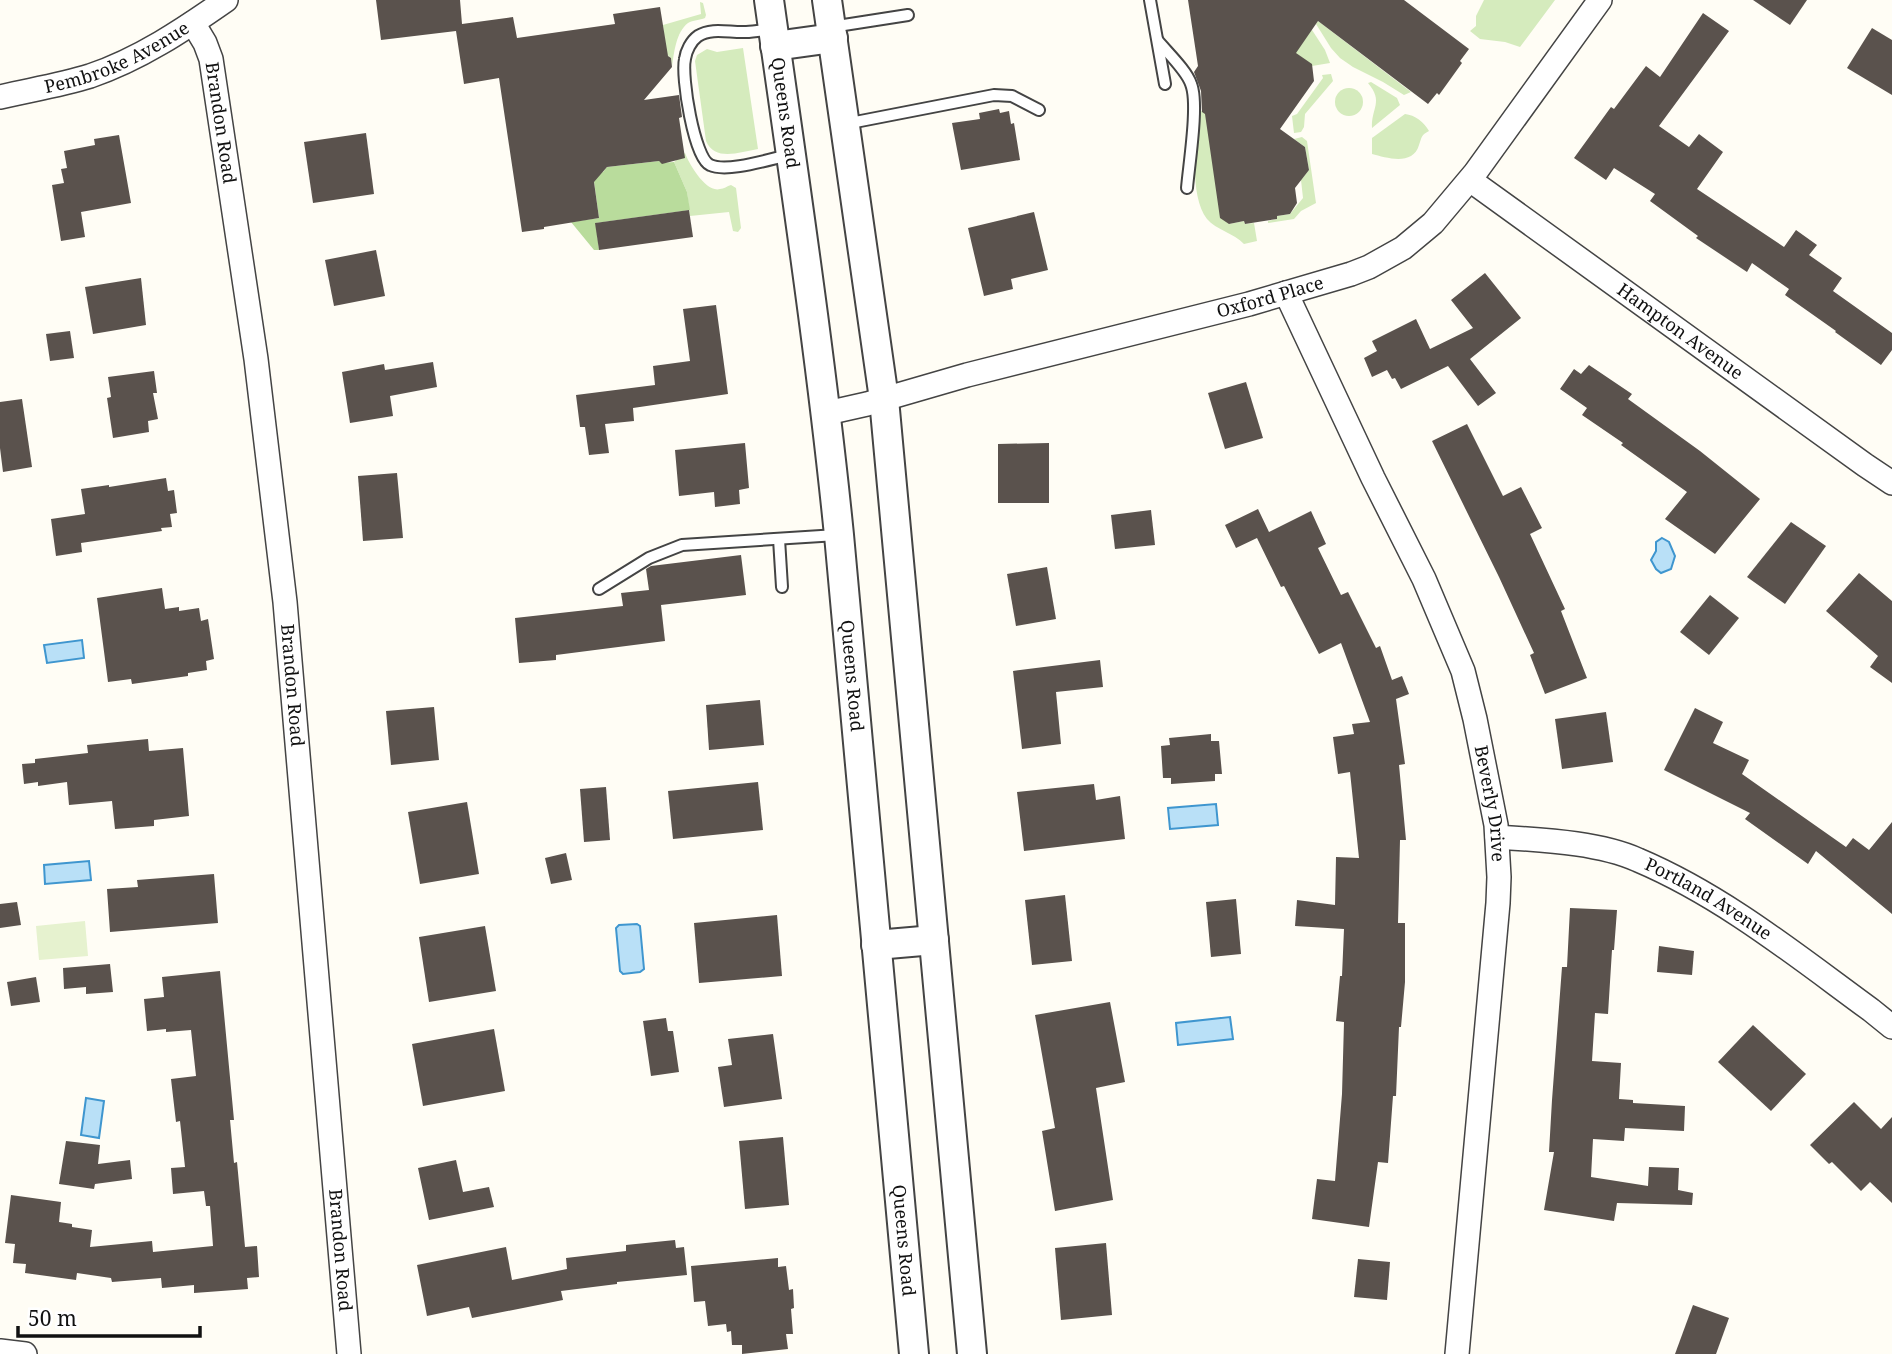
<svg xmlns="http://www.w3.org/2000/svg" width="1892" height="1354" font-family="'Noto Serif',serif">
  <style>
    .green { fill: #d5ebbd }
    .forest { fill: #b9dc9c }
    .pitch { fill: #e6f2cf }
    .water { fill: #b9e0f7; stroke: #3f96cf; stroke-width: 2 }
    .building { fill: #5a524d }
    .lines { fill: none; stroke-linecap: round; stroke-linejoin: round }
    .service-casing { stroke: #444; stroke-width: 14 }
    .minor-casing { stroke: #444; stroke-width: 26 }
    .tertiary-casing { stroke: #444; stroke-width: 32 }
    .service { stroke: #fff; stroke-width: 10 }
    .minor { stroke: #fff; stroke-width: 23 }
    .tertiary { stroke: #fff; stroke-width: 28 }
    .labels { text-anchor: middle; stroke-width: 7; stroke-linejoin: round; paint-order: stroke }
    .street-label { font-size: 18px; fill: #111; stroke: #fff }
  </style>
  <rect width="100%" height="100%" fill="#fffdf5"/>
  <g class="green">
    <path d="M1484,0H1555L1520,47L1505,42L1480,39L1470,31L1476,26V16Z"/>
    <path d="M700,2L703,3L706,15L705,18C700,20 693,20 688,23C676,32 674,53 672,67L671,58L666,54L663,25L701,14Z"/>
    <path d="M1318,21L1411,92L1404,95L1383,82L1353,67L1340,58L1331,48L1316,24Z"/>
    <path d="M1312,30L1325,50L1330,63L1312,66L1279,41Z"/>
    <path d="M743,48L758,149C740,152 715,162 706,141L695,61L697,55L707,49L717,52Z"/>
    <path d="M1331,74L1333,81L1305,114L1304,127L1301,132L1294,133L1292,116L1297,114L1323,78L1322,75Z"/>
    <path d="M1371,82L1397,98L1400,105L1372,128C1371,108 1384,102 1368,83Z"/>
    <circle cx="1349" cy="102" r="14"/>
    <path d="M1208,110L1229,224L1244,221L1245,224L1254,223L1257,241L1244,244C1234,233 1216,230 1207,219C1189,196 1195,138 1200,111Z"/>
    <path d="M1405,114C1415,115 1424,122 1429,131C1421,135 1422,137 1419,145C1413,166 1387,158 1372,154V138Z"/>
    <path d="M1302,137L1307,141L1316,203L1301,211L1294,219L1268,223V221L1277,219V216L1290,214L1303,198L1301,180L1309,170L1305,147L1294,139Z"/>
    <path d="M685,153C689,164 706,193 720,189C724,189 727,186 731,185L736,188L741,228L738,232L733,231L729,212L690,216L687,192L674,162Z"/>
  </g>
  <path class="forest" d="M659,161L662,163L674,162L687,192L690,210L596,223L599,250H594L571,222L599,218L593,174L603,172L607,167Z"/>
  <path class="pitch" d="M85,921L88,956L39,960L36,926Z"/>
  <g class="water">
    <path d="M1662,538L1669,542L1675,556L1671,569L1661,573L1656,569L1651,560L1656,551V542Z"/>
    <path d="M82,640L84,658L47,663L44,645Z"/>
    <path d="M1216,804L1218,825L1170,829L1168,808Z"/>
    <path d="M89,861L91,880L45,884L44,865Z"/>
    <path d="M637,924L640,926L644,969L640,972L623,974L620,971L616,928L619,925Z"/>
    <path d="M1230,1017L1233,1039L1178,1045L1176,1023Z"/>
    <path d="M86,1098L104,1101L99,1138L81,1135Z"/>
  </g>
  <g class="building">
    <path d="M376,0H460L462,24L513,17L517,38L615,24L613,14L660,7L668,56L671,58L672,67L644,100L679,95L682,117L679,118L685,158L662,164L659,161L607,167L594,182L599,218L544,227V229L522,232L499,78L464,84L456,31L381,40Z"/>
    <path d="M1188,0H1404L1469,49L1460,61L1462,63L1439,95L1437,93L1428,104L1318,21L1296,53L1312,64L1314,81L1280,129L1305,147L1309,170L1295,188L1297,203L1290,214L1277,216V219L1245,224L1244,221L1229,224L1220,218L1205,114L1202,112L1201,91L1194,72L1198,66Z"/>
    <path d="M1753,0H1807L1790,25Z"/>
    <path d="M1703,13L1729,31L1659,126L1689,147L1699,134L1723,152L1697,189L1784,247L1796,230L1817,245L1809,255L1842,278L1833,291L1892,333V350L1881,365L1835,332L1836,331L1785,295L1789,289L1752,263L1747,272L1696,238L1698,236L1650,201L1655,194L1614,168L1606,180L1574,158L1611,107L1614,109L1646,66L1660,77Z"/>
    <path d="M1872,28L1892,40V95L1847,68Z"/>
    <path d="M999,109L1000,113L1009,111L1011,124L1014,123L1020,160L961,170L952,123L980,119L979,113Z"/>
    <path d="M366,133L374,194L313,203L304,142Z"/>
    <path d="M119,135L131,203L81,212L85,237L61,241L52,185L64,183L61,169L67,168L64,151L95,145L94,139Z"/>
    <path d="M689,210L693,237L599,250L595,223Z"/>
    <path d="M1034,212L1048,270L1011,279L1013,289L984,296L968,228Z"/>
    <path d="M376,250L385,296L334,306L325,260Z"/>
    <path d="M1485,273L1521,318L1470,359L1496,393L1478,406L1448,366L1401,389L1395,378L1392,379L1387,370L1372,377L1364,358L1377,351L1372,341L1416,319L1430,349L1473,328L1451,300Z"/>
    <path d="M141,278L146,325L93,334L85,287Z"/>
    <path d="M716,305L728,394L633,408L634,421L605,424L609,453L589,455L585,427H580L576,395L655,385L653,366L690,361L683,309Z"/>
    <path d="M70,331L74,358L50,361L46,334Z"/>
    <path d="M433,362L437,387L390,396L393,416L350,423L342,372L384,364L385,370Z"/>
    <path d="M1589,365L1632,394L1628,399L1700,451L1760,499L1715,554L1665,519L1687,492L1621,445L1623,443L1582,415L1587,408L1560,389L1574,369L1581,374Z"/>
    <path d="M154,371L157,393H153L158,419L148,421L149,432L113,438L107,398L111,397L108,377Z"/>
    <path d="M1246,382L1263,438L1225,449L1208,393Z"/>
    <path d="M22,399L32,467L3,472L0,448V402Z"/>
    <path d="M1467,424L1503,496L1521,487L1542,528L1530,534L1565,609L1561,611L1587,678L1545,694L1530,655L1534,653L1499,577L1432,441Z"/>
    <path d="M745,443L749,488L739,490L740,504L715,507L714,492L679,496L675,450Z"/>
    <path d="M1049,443V503H998V444Z"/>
    <path d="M397,473L403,538L363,541L358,476Z"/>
    <path d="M166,478L168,491L174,490L177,513L170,514L172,527L161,528L162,531L81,543L82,552L56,556L51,519L85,514L81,489L109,485V487Z"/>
    <path d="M1258,509L1269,532L1311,511L1326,544L1318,548L1341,595L1348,592L1376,648L1380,646L1392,680L1402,676L1409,694L1396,699L1405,764L1399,765L1406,840H1400L1398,923H1405V982L1401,1027H1399L1396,1096H1393L1388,1163L1378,1162L1369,1227L1312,1219L1317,1179L1335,1181L1342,1094L1344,1022L1336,1021L1340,976H1342L1344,929L1295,926L1297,900L1335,905L1336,857L1359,858L1350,772L1338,774L1333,737L1354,734L1352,724L1370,722L1341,643L1319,654L1284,586L1281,587L1257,538L1236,548L1225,525Z"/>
    <path d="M1151,510L1155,545L1115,549L1111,515Z"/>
    <path d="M1791,522L1826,546L1785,604L1747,577Z"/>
    <path d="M741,555L746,595L661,605L665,641L556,655V660L519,663L515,618L623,606L621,593L649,590L646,569L651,566Z"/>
    <path d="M1047,567L1056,619L1016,626L1007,574Z"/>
    <path d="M1859,573L1892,601V683L1870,667L1878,656L1826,611Z"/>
    <path d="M162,588L165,609L179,607V611L199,608L201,621L208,619L214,659L206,661L207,670L188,673V676L132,684L131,679L108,682L97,598Z"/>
    <path d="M1710,595L1739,618L1709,655L1680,632Z"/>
    <path d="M1100,660L1103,687L1056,692L1061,744L1022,749L1013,671Z"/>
    <path d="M760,700L764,745L709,750L706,705Z"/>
    <path d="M434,707L439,760L391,765L386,711Z"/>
    <path d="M1695,708L1723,722L1713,743L1749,760L1742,774L1846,847L1853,838L1869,850L1892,822V914L1816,851L1808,864L1745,819L1750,813L1664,770Z"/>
    <path d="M1606,712L1613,762L1562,769L1555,719Z"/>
    <path d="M1211,734V741H1219L1222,774H1215V781L1171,784V778H1163L1161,746L1170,745L1169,738Z"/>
    <path d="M148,739L149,751L183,748L189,816L154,820V826L115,829L112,801L69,805L67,782L38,786V782L24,784L22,764L35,763V759L88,753L87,745Z"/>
    <path d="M758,782L763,830L673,839L668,791Z"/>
    <path d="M1094,784L1096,800L1120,796L1125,839L1024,851L1017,792Z"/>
    <path d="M606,787L610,840L584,842L580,789Z"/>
    <path d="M467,802L479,874L420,884L408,812Z"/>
    <path d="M566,853L572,880L551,884L545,858Z"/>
    <path d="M214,874L218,923L110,932L107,889L138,887L137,880Z"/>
    <path d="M1065,895L1072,961L1032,965L1025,900Z"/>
    <path d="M1236,899L1241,954L1211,957L1206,902Z"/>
    <path d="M17,902L21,925L0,928V904Z"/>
    <path d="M1570,908L1617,910L1614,950H1612L1608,1014L1595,1013L1592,1061L1621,1063L1619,1099L1633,1100V1103L1685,1106L1684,1131L1625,1128L1624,1141L1593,1139L1591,1177L1648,1186L1649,1167L1679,1168L1678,1190L1693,1193L1692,1205L1617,1203L1614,1221L1544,1210L1554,1152H1549L1552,1100L1562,967H1567Z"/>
    <path d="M777,915L782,976L699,983L694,923Z"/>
    <path d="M485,926L496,991L429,1002L419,937Z"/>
    <path d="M1659,946L1694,951L1692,975L1657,972Z"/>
    <path d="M110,964L113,992L86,994V987L64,989L63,968Z"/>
    <path d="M220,971L234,1120H230L234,1163L237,1162L245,1247L257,1246L259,1277L247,1278L248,1289L194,1293V1285L162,1288L161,1278L112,1282L111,1278L77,1273L76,1280L25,1273L26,1264L13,1263L15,1244L5,1243L11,1195L61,1202L59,1222L72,1224V1227L92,1230L90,1247L152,1241L153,1252L213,1246L210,1206H206L204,1191L173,1194L171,1168L185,1167L180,1121L176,1122L171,1079L196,1076L191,1030L166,1032V1029L147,1031L144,999L164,997L162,977Z"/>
    <path d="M36,977L40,1002L11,1006L7,982Z"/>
    <path d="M1110,1002L1125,1082L1096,1088L1113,1200L1055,1211L1042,1131L1055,1128L1035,1015Z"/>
    <path d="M666,1018L668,1031H673L679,1072L651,1076L643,1021Z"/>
    <path d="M1753,1025L1806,1074L1771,1111L1718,1062Z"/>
    <path d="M494,1029L505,1091L423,1106L412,1044Z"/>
    <path d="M773,1034L782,1099L724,1107L718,1067L732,1065L728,1039Z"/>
    <path d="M1854,1102L1881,1129L1892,1117V1203L1870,1182L1861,1191L1832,1162L1829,1164L1810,1145Z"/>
    <path d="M783,1137L789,1205L745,1209L739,1141Z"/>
    <path d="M66,1141L100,1145L98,1164L130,1160L132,1179L95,1184L94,1189L59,1184Z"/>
    <path d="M456,1160L463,1192L489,1187L494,1207L429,1220L418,1168Z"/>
    <path d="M675,1240L676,1248L684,1247L687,1275L617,1282V1284L561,1291L563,1300L472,1318L469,1307L427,1316L417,1265L506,1247L512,1280L567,1269L566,1258L626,1251V1245Z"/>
    <path d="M1106,1243L1112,1315L1061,1320L1055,1248Z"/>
    <path d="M778,1258V1267L786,1266L789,1290L793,1289L794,1308L791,1309L793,1334H786L788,1349L742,1354V1345H732L731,1331L727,1332L726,1324L708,1326L705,1301L694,1302L691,1266Z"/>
    <path d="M1358,1259L1390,1262L1387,1300L1354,1297Z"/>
    <path d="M1693,1305L1729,1318L1716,1354H1675Z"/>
  </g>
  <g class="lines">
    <g class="service-casing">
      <g id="service">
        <path d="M1150,0L1165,84"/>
        <path d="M831,27L908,15"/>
        <path d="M772,29C763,30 754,32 746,32C730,33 712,27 698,36C691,41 686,51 685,59C681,76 694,158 710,165C727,173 770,159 789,155"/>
        <path d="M1158,41C1167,52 1187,71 1191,84C1199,103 1189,164 1187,188"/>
        <path d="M845,124L994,95L1012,96L1039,110"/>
        <path d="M779,539L782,587"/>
        <path d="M599,589L649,558L682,545L837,535"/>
      </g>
    </g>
    <g class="minor-casing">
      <g id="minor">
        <path id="s1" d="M193,23L205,43L211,59L256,359L285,602L349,1354"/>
        <path id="s2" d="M0,97C30,90 61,85 90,76C140,59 183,30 226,0"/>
        <path id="s3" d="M1470,180L1865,465L1892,483"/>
        <path id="s4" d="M1286,293L1373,478L1424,579L1463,671L1475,719L1496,825L1499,877L1498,903L1457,1354"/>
        <path id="s5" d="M827,413L867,404L967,375L1249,304L1351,274L1369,267L1403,248L1433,223L1475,173L1600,0"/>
        <path id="s6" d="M1497,837C1540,840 1598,842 1638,860C1723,896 1797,956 1871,1010L1892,1027"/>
        <path d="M0,1351L25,1354"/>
      </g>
    </g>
    <g class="tertiary-casing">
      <g id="tertiary">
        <path id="s7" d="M769,0C794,178 821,356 839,535L914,1354"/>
        <path d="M827,0L884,399L972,1354"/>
        <path d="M775,46L833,38"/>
        <path d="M876,945L934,940"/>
      </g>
    </g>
    <use href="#service" class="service"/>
    <use href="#minor" class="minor"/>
    <use href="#tertiary" class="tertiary"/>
  </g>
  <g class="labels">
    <g class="street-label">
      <text dy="6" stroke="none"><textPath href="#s2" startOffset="124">Pembroke Avenue</textPath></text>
      <text dy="6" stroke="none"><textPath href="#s7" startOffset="114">Queens Road</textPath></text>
      <text dy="6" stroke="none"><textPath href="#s1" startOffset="105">Brandon Road</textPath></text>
      <text dy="6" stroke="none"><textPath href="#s5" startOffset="458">Oxford Place</textPath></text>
      <text dy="6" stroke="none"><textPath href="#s3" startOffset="259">Hampton Avenue</textPath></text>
      <text dy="6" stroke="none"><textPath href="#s7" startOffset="681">Queens Road</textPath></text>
      <text dy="6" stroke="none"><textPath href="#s1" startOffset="672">Brandon Road</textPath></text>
      <text dy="6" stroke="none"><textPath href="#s4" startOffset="553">Beverly Drive</textPath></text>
      <text dy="6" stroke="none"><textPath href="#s6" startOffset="224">Portland Avenue</textPath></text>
      <text dy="6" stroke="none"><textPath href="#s7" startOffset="1248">Queens Road</textPath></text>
      <text dy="6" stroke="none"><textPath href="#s1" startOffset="1239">Brandon Road</textPath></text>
    </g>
  </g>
  <path d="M18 1326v10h182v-10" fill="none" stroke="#111111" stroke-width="3.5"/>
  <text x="28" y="1326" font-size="21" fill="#111111" stroke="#ffffff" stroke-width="5" paint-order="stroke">50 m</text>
</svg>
